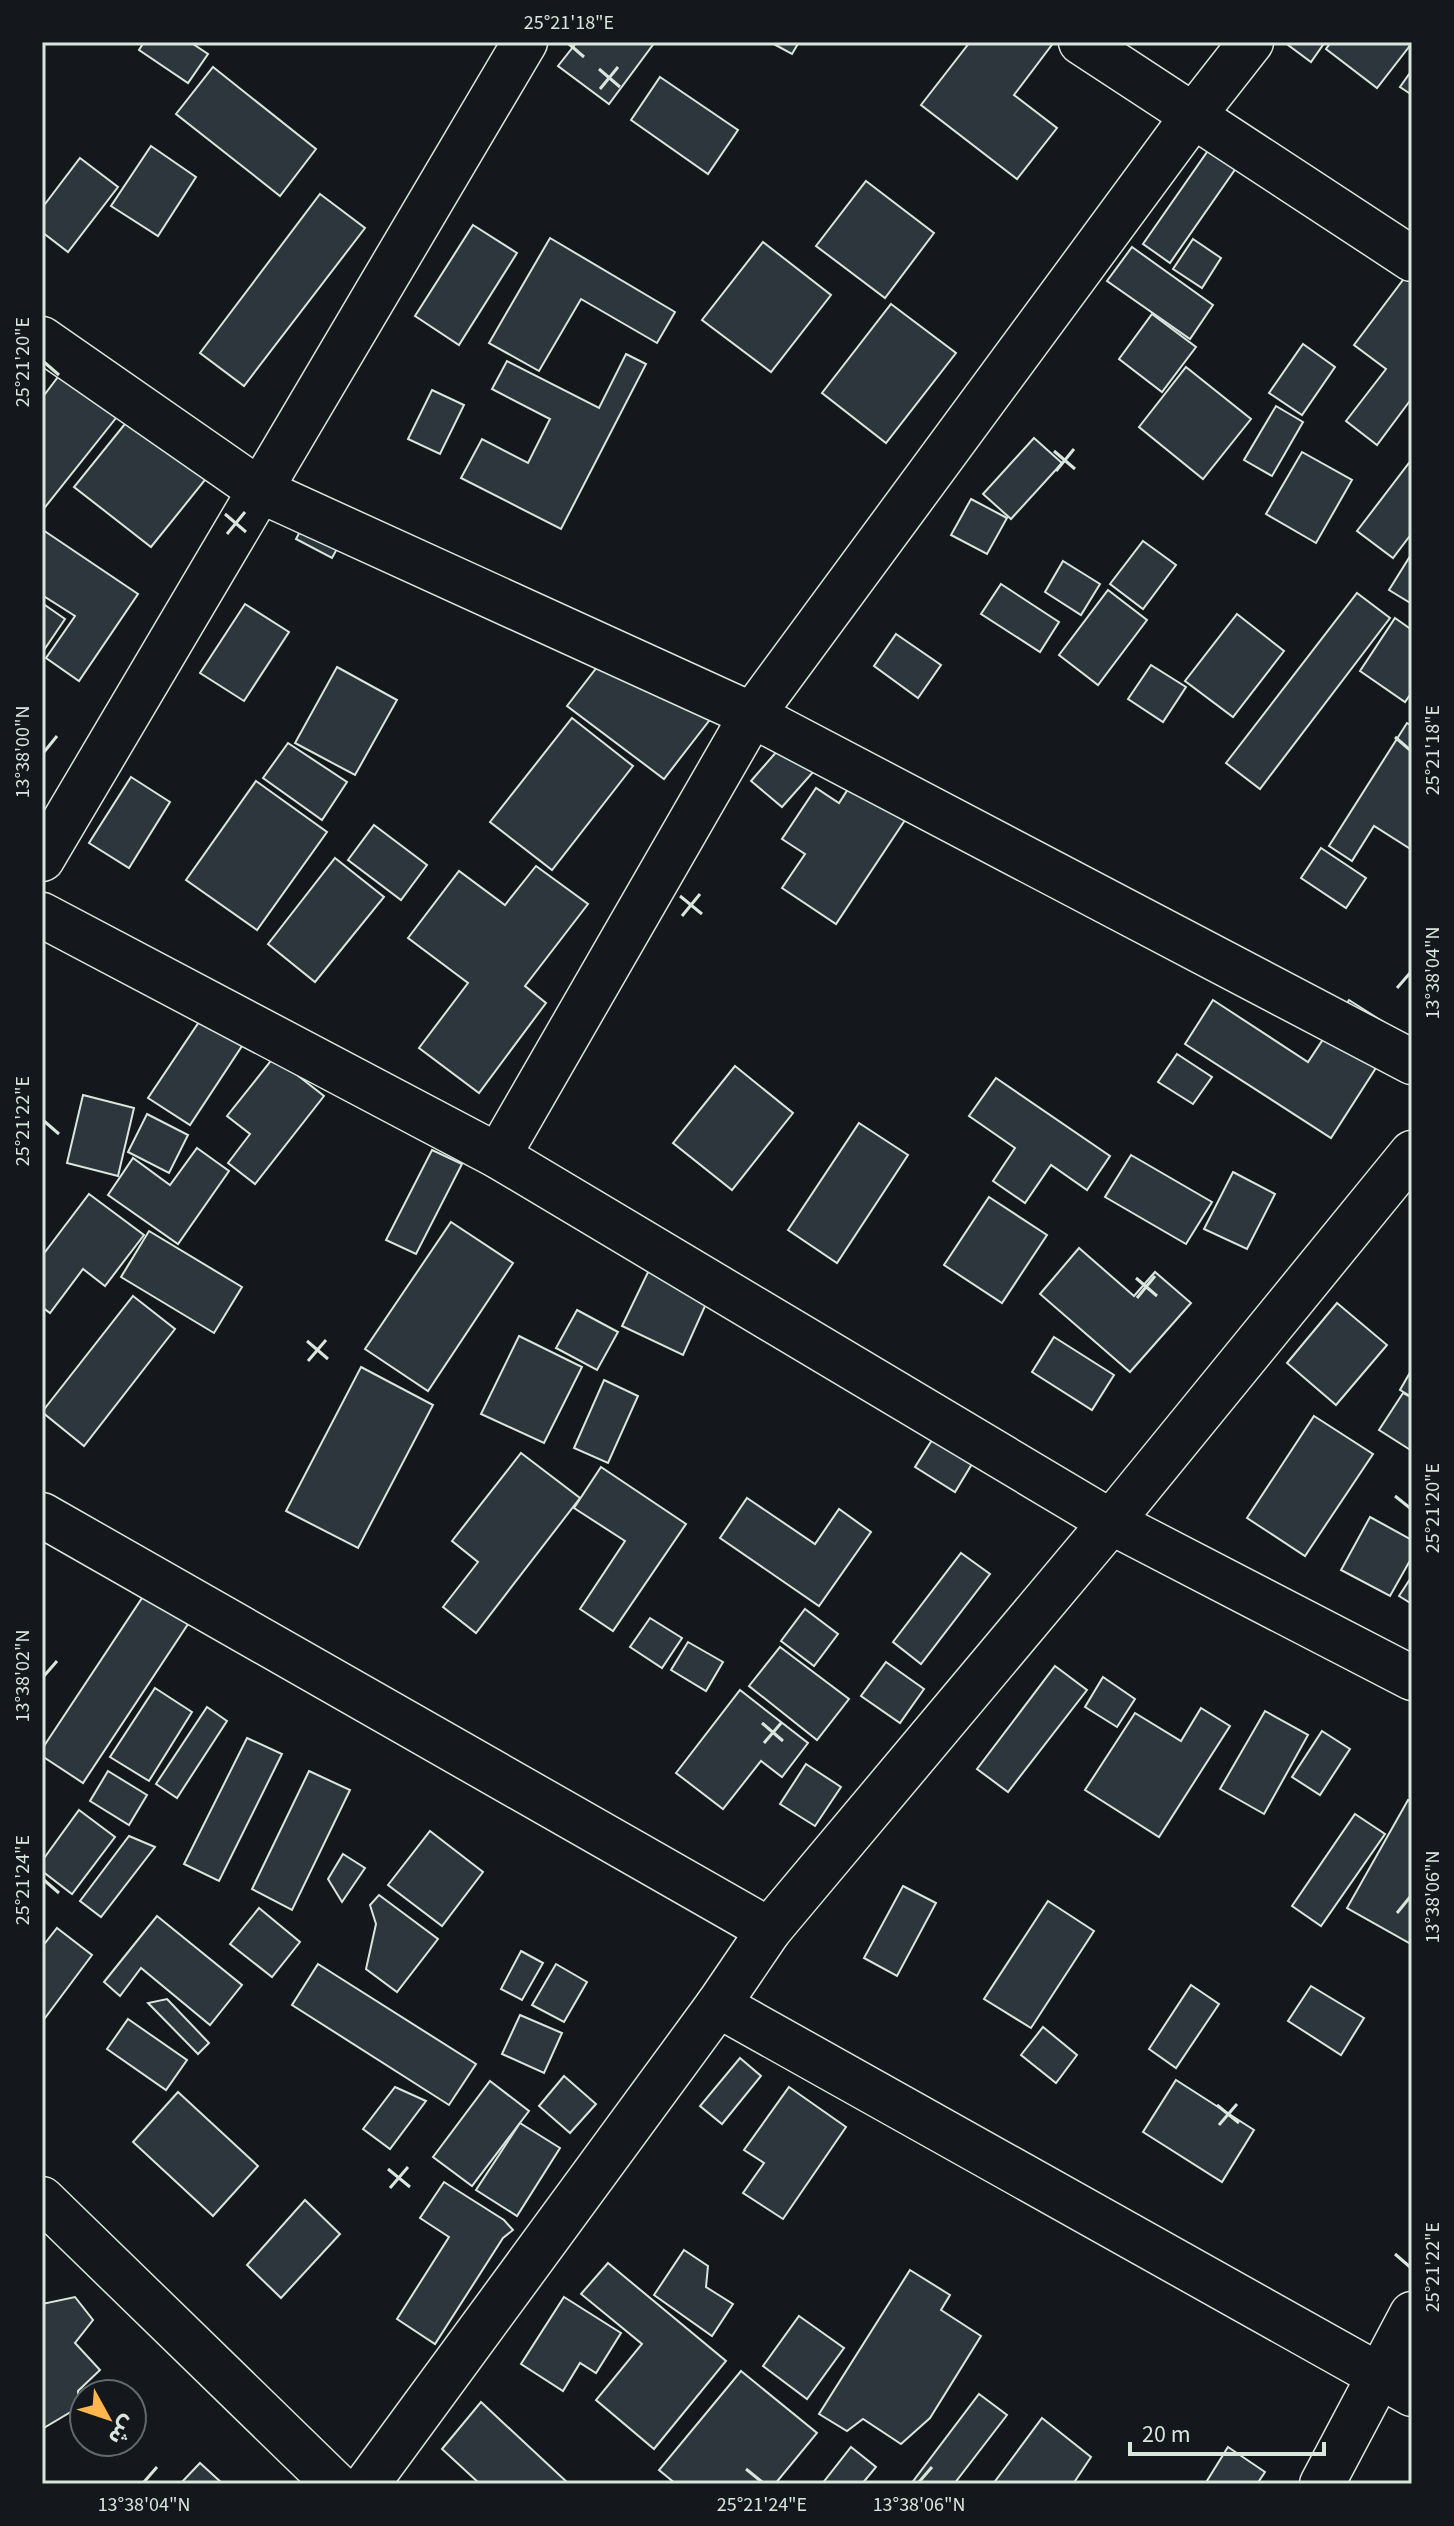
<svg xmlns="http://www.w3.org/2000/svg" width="1454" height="2526" font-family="'Source Sans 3','Noto Sans Arabic',sans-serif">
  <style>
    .building { fill: #2c363c; stroke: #d8e6dc; stroke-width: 2 }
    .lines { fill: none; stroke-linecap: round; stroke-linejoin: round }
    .minor-casing { stroke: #d8e6dc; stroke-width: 47 }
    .minor { stroke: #14181c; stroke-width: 44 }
    .ticks { fill: none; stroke: #d8e6dc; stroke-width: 3 }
    .neatline { fill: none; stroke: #d8e6dc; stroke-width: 3 }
    .ticks-label { font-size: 20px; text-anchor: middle; fill: #d8e6dc }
  </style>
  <rect width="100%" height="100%" fill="#14181c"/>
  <g class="building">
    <path d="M144,42H190L208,54L188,83L139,50Z"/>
    <path d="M577,42H655L609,104L558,66Z"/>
    <path d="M770,42H799L792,54Z"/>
    <path d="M970,42H1054L1014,95L1057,128L1017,179L921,105Z"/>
    <path d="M1284,42H1325L1311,62Z"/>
    <path d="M1331,42H1412V43L1377,88L1326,49Z"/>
    <path d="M213,67L316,149L280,196L176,114Z"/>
    <path d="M1412,70V95L1400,87Z"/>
    <path d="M660,77L738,130L708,174L631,120Z"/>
    <path d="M1214,142L1241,161L1170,263L1143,244Z"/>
    <path d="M151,146L196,177L158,236L111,206Z"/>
    <path d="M80,158L118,187L68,252L42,232V208Z"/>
    <path d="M866,181L934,233L885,298L816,246Z"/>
    <path d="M320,194L365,228L244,386L200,353Z"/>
    <path d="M473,225L517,253L459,345L415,316Z"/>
    <path d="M550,238L675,312L657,343L581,299L539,371L489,343Z"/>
    <path d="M1193,239L1221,258L1202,288L1173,269Z"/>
    <path d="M763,242L831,295L771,372L702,320Z"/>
    <path d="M1132,247L1213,305L1190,339L1107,281Z"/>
    <path d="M1412,268V398L1377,445L1346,421L1386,369L1354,345Z"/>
    <path d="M891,304L956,353L886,443L822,393Z"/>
    <path d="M1152,314L1196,347L1162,392L1119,359Z"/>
    <path d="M1303,344L1335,367L1302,415L1269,393Z"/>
    <path d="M626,354L646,364L561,529L461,478L482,439L528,463L550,419L492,389L507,361L599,408Z"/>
    <path d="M1186,367L1251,419L1203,479L1139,427Z"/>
    <path d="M64,369L120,413L42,511V398Z"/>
    <path d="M432,390L464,405L440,454L408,439Z"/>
    <path d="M1276,406L1303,422L1272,476L1244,460Z"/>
    <path d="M133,414L209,475L151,547L74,487Z"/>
    <path d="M1034,438L1062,463L1011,519L983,494Z"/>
    <path d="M1302,452L1352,480L1316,543L1266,514Z"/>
    <path d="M1412,459V533L1393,558L1357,531Z"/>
    <path d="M971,499L1007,518L987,554L951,535Z"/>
    <path d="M313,507L350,525L332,558L296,539Z"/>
    <path d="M43,530L138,594L79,681L46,658L75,616L42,595Z"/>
    <path d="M1143,541L1176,565L1143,609L1110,584Z"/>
    <path d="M1412,553V604L1389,590Z"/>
    <path d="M1063,561L1100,584L1081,615L1045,592Z"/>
    <path d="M1001,584L1059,622L1040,652L981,614Z"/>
    <path d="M1108,590L1147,620L1098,685L1059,655Z"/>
    <path d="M1357,593L1390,618L1260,789L1226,763Z"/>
    <path d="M42,603L65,619L42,653Z"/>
    <path d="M245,604L289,632L244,701L200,673Z"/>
    <path d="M1237,614L1284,651L1233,717L1185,681Z"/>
    <path d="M1395,618L1412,630V692L1405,702L1360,671Z"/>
    <path d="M896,634L941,665L918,698L874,666Z"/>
    <path d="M615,644L712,717L664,779L567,706Z"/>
    <path d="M1151,665L1186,687L1163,722L1128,699Z"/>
    <path d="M337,667L397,700L355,775L295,743Z"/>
    <path d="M572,718L633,766L552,870L490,822Z"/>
    <path d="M1407,723L1412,726V850L1374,826L1352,861L1329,846Z"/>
    <path d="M799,726L830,753L782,807L751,781Z"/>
    <path d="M288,743L347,782L322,820L263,778Z"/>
    <path d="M863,766L917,802L836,924L782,888L805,854L782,839L816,788L839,803Z"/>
    <path d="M131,777L170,802L129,868L89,843Z"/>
    <path d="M256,781L327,832L257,930L186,880Z"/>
    <path d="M374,825L427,865L401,900L348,860Z"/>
    <path d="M1321,848L1366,878L1346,908L1301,878Z"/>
    <path d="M335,858L384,897L315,982L268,944Z"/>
    <path d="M536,866L588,904L525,986L546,1003L479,1093L419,1048L468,983L408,938L459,871L505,905Z"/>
    <path d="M1213,1000L1308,1062L1349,1000L1399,1032L1331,1138L1185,1044Z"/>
    <path d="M201,1019L242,1046L190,1125L148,1098Z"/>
    <path d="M1177,1054L1212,1077L1193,1104L1158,1082Z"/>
    <path d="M274,1057L324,1096L255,1184L228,1163L250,1134L227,1116Z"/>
    <path d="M735,1066L793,1113L732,1190L673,1143Z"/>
    <path d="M996,1078L1110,1156L1087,1190L1051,1165L1025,1203L993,1181L1015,1148L969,1116Z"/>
    <path d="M83,1095L134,1108L118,1176L67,1163Z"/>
    <path d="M147,1114L188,1135L169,1173L128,1152Z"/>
    <path d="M859,1123L908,1155L837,1263L788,1230Z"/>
    <path d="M197,1148L229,1171L178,1244L108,1195L133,1158L170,1185Z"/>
    <path d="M432,1150L462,1164L416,1254L386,1240Z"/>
    <path d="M1131,1155L1212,1202L1186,1244L1105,1197Z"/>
    <path d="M1233,1172L1275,1194L1247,1249L1204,1229Z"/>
    <path d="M89,1194L144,1235L105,1286L83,1269L50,1313L42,1307V1256Z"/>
    <path d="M989,1197L1047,1235L1002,1303L944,1265Z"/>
    <path d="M451,1222L513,1263L428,1391L365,1349Z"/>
    <path d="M149,1231L242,1287L214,1333L121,1277Z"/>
    <path d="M1079,1248L1134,1296L1155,1272L1191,1303L1130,1372L1040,1294Z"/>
    <path d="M651,1266L710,1295L683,1355L622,1326Z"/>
    <path d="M133,1296L175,1329L84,1446L42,1412Z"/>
    <path d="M1337,1303L1387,1345L1336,1405L1287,1363Z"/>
    <path d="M577,1310L618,1332L597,1370L556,1348Z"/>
    <path d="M519,1336L582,1367L544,1443L481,1414Z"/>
    <path d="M1054,1337L1114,1375L1092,1410L1032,1372Z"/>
    <path d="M361,1367L433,1405L358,1548L286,1511Z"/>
    <path d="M1412,1369V1397L1400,1390Z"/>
    <path d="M604,1380L638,1396L608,1463L574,1448Z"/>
    <path d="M1403,1393L1412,1398V1451L1379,1430Z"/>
    <path d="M1314,1416L1373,1454L1305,1556L1247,1518Z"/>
    <path d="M939,1429L978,1454L955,1492L915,1467Z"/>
    <path d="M521,1453L580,1498L476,1633L443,1607L478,1562L452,1541Z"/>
    <path d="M601,1467L686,1524L613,1631L580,1609L625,1541L574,1508Z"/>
    <path d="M747,1498L815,1544L839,1509L871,1532L819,1606L720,1538Z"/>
    <path d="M1370,1517L1412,1540V1557L1390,1596L1341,1570Z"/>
    <path d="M961,1553L990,1574L921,1664L893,1642Z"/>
    <path d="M1412,1576V1604L1399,1596Z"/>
    <path d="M152,1583L196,1612L83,1783L42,1756V1749Z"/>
    <path d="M805,1609L838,1634L814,1666L781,1641Z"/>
    <path d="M650,1618L682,1638L662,1668L630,1647Z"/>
    <path d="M688,1642L723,1662L706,1691L671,1670Z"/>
    <path d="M780,1647L849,1699L817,1740L749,1686Z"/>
    <path d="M886,1662L924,1689L900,1723L861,1696Z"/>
    <path d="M1055,1666L1087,1690L1008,1792L977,1769Z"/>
    <path d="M1103,1677L1135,1699L1117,1727L1085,1707Z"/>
    <path d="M155,1688L192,1712L149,1781L110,1757Z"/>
    <path d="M740,1690L808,1743L782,1777L761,1761L723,1809L676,1773Z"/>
    <path d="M207,1707L227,1721L177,1798L156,1784Z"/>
    <path d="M1201,1708L1230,1726L1159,1837L1085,1790L1135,1713L1181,1741Z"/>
    <path d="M1265,1711L1308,1735L1264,1814L1220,1789Z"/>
    <path d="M1322,1731L1350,1749L1320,1795L1292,1777Z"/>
    <path d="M247,1738L282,1754L219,1881L184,1864Z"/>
    <path d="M806,1764L841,1787L815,1826L780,1804Z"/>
    <path d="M108,1771L147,1795L129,1825L90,1801Z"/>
    <path d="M309,1771L350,1790L292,1910L252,1889Z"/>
    <path d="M1408,1800L1412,1802L1411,1944L1347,1908Z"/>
    <path d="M79,1810L115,1837L72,1894L42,1871V1861Z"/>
    <path d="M1355,1814L1385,1834L1321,1926L1292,1906Z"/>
    <path d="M430,1831L483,1872L442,1926L388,1885Z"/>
    <path d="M129,1836L155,1847L101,1917L80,1901Z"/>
    <path d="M343,1854L365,1868L342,1902L328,1879Z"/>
    <path d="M903,1886L936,1903L897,1976L864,1958Z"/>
    <path d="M379,1895L438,1939L397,1992L366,1969L376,1924L370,1905Z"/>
    <path d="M1048,1901L1094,1931L1031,2028L984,1999Z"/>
    <path d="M259,1908L300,1942L272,1977L230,1944Z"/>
    <path d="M157,1916L242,1985L210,2025L141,1968L120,1996L104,1982Z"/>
    <path d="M57,1928L92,1955L42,2022V1947Z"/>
    <path d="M521,1951L543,1963L522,2000L501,1989Z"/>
    <path d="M318,1964L476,2064L449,2105L292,2005Z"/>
    <path d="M556,1964L587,1982L564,2022L532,2005Z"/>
    <path d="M1191,1985L1219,2004L1176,2068L1149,2049Z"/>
    <path d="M1311,1986L1364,2018L1341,2055L1288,2021Z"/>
    <path d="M167,1999L209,2043L198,2054L148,2003Z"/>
    <path d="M520,2015L562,2033L544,2073L502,2054Z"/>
    <path d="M128,2019L187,2060L166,2090L107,2049Z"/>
    <path d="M1043,2027L1077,2055L1056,2083L1021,2055Z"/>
    <path d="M740,2058L761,2076L722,2124L700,2106Z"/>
    <path d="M564,2076L596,2104L570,2133L539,2106Z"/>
    <path d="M1176,2080L1254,2130L1222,2182L1143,2132Z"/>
    <path d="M490,2081L529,2111L472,2186L433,2157Z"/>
    <path d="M395,2087L426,2101L390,2149L363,2129Z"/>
    <path d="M789,2087L846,2127L783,2219L743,2193L764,2163L744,2150Z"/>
    <path d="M178,2092L258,2166L213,2216L133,2142Z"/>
    <path d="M520,2123L560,2148L517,2216L476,2190Z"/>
    <path d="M444,2182L504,2220L513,2230L503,2238L435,2344L397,2319L449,2237L420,2218Z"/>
    <path d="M305,2200L340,2234L281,2298L247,2265Z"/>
    <path d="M684,2250L708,2266L706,2287L733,2304L712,2336L654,2295Z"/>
    <path d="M608,2263L726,2361L654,2449L596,2400L642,2344L581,2294Z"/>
    <path d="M910,2270L950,2295L941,2310L981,2336L930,2418L901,2444L863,2419L847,2431L819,2414Z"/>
    <path d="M75,2297L93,2320L75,2343L100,2370L78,2391L79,2407L42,2429V2304Z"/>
    <path d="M564,2297L621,2333L596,2373L580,2363L563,2391L521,2364Z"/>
    <path d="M799,2316L844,2348L807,2399L763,2366Z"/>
    <path d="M741,2371L817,2433L775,2484H676L659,2470Z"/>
    <path d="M979,2394L1007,2415L954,2484H911Z"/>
    <path d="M481,2402L569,2484H480L442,2449Z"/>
    <path d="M1042,2418L1091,2457L1073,2484H993Z"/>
    <path d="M851,2447L876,2467L862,2484H822Z"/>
    <path d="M1228,2447L1265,2472L1257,2484H1205Z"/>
    <path d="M200,2463L223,2484H180Z"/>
  </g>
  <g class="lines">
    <g class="minor-casing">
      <g id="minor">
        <path d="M1081,42L1412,259"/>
        <path d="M42,339L259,490L752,715L1412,1062"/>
        <path d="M42,859L525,42"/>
        <path d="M42,915L498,1156L1111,1522L1412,1678"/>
        <path d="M498,1156L752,715L1193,116L1251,42"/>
        <path d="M42,1515L769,1930"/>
        <path d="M718,2005L1412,2394"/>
        <path d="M42,2199L335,2484"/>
        <path d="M367,2484L718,2005L769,1930L1111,1522L1412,1153"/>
        <path d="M1322,2484L1412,2314"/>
      </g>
    </g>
    <use href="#minor" class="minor"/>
  </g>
  <path class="ticks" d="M569,44L584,57M599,69L620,87M600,89L618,67M44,362L59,375M1054,451L1075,469M1056,471L1074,449M225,514L246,532M227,534L245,512M1395,737L1410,750M44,752L57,736M680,896L702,914M682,916L700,894M1397,988L1410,973M44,1121L59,1134M1136,1278L1157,1296M1137,1298L1155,1276M307,1341L328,1359M308,1361L326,1340M1395,1496L1410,1508M44,1676L57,1661M762,1723L783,1741M764,1743L782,1722M44,1880L59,1893M1397,1913L1410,1897M1217,2105L1239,2123M1219,2125L1237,2104M388,2169L410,2187M390,2188L408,2167M1395,2254L1410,2267M746,2469L762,2482M144,2482L157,2467M919,2482L932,2467"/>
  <rect width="1454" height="2526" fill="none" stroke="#14181c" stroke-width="88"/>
  <g transform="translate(108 2418) rotate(130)"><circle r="38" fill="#14181c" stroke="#626a69" stroke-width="2"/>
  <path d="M0-6L14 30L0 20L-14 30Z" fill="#ffb74d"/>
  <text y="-12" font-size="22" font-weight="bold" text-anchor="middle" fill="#d8e6dc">ش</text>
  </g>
  <path d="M1130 2442v12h194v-12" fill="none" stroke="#d8e6dc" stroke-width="4"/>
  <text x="1142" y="2442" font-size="24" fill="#d8e6dc" stroke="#14181c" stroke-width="6" paint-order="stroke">20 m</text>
  <rect x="44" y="44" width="1366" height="2438" class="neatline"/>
  <g class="ticks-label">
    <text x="569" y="29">25°21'18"E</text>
    <text transform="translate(22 362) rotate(-90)" y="7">25°21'20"E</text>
    <text transform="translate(1432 750) rotate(-90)" y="7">25°21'18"E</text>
    <text transform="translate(22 752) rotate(-90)" y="7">13°38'00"N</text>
    <text transform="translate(1432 973) rotate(-90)" y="7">13°38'04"N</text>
    <text transform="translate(22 1121) rotate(-90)" y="7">25°21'22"E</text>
    <text transform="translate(1432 1508) rotate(-90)" y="7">25°21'20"E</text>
    <text transform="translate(22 1676) rotate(-90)" y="7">13°38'02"N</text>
    <text transform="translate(22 1880) rotate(-90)" y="7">25°21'24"E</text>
    <text transform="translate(1432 1897) rotate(-90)" y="7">13°38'06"N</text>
    <text transform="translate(1432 2267) rotate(-90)" y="7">25°21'22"E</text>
    <text x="144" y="2511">13°38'04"N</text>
    <text x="762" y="2511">25°21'24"E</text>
    <text x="919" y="2511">13°38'06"N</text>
  </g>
</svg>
